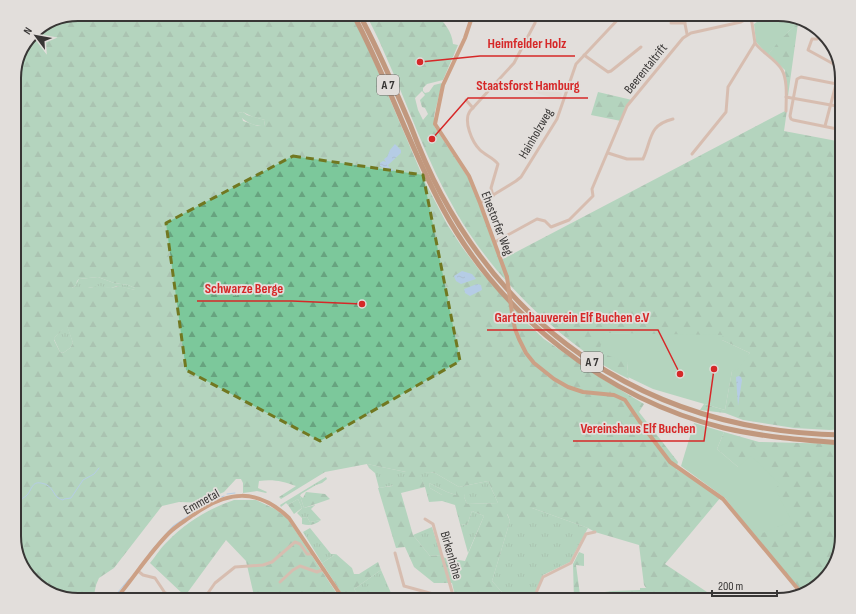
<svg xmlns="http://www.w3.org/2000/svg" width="856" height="614" font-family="'Sofia Sans Condensed',sans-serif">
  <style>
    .built { fill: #ddd2cb }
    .grass { fill: url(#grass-tufts) }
    .forest { fill: url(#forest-firs); fill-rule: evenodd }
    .garden { fill: #7cc89b }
    .water { fill: url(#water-ripples) }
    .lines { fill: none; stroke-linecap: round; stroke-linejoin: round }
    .stream { stroke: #7fb7f1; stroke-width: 1 }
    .minor { stroke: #cb967d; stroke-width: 3 }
    .major { stroke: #b1541e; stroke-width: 4 }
    .highway { stroke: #9a440e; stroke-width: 5 }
    .major-bridge { stroke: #b1541e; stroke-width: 4 }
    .marked { fill: none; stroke: #717821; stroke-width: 3; stroke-dasharray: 8 5; stroke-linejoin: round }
    .labels { text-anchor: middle; stroke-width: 3.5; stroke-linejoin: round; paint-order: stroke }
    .shield { fill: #e2dedb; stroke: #6b6867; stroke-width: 1 }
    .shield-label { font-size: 12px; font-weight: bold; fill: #383635 }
    .street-label { font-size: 13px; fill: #383635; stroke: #e2dedb }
    .rim { fill: none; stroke: #383635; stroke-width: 2 }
    .leader { fill: none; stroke: #d62828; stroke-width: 1.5 }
    .callout-dot { fill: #d62828; stroke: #e2dedb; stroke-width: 1.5 }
    .callout-label { font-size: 14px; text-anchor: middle; font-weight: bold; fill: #d62828; stroke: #e2dedb; stroke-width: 3.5; stroke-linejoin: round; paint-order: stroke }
  </style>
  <defs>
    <pattern id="grass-tufts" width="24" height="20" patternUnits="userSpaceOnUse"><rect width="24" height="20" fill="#7cc89b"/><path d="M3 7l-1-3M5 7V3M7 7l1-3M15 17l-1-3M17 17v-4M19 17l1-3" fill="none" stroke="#67a37f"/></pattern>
    <pattern id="forest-firs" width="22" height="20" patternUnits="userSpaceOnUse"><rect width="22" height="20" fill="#7cc89b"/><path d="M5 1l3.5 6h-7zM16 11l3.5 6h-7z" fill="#67a37f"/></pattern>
    <pattern id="water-ripples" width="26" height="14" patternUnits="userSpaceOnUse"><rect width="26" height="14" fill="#7fb7f1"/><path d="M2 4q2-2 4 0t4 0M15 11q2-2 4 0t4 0" fill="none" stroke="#6996c4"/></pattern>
  </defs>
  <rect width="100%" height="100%" fill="#e2dedb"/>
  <path class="built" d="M533,84L562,93L560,100L530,91Z"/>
  <g class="grass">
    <path d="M243,112L247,115L265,120L264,126C253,126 244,122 238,113Z"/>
    <path d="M98,277L114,283L128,285L135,288V290L117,286L111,288L93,287L88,288H72L75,286L79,279Z"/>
    <path d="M234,287L242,290L243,292L236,296L232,295L230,291Z"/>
    <path d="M67,325L73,343L70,348L63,353L60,352L54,339L55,337Z"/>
    <path d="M367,464L406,472V483L379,488L375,473L369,468Z"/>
    <path d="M430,472L435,473L459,487L488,481L498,503L467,504L464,497L465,491L456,495L447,492L429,483L430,488L442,495V501L429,502L425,487L419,473Z"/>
    <path d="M326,477L327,479L322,483L316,485L301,494L300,496L304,508L315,505L311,509L321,520L310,522L307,517L302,518L297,513L302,508L298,499L288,505L286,503L281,507L280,505Z"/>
    <path d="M532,508L588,528L570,562L543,575L533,600H509L492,581L510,521L507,513Z"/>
    <path d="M472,511L484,516L468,553L460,524L467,525Z"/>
    <path d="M432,527L441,555L430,556L413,535Z"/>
    <path d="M310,528L331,554H336L322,563L303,532Z"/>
    <path d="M381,570L394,600H370L374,597L357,593L354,589Z"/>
    <path d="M607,595H638L694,598L698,600H576Z"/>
  </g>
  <g class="forest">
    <path d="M78,14H350L363,36L425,182L447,224L462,247L480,271L528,324L544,339L599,377L644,404L639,412L678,462L676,469L721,497L665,564L719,600H698L694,598L638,595H607L574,600L573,564L579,552L584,554V566L576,565L580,595L613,591L640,590V588H646L644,585L639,545L595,532L588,528L532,508L526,525L507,514L510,521L492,581L509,600H456L452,583H434L414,567L405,547L396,548L378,488L392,486L396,480L406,483V472L367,464L325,472L281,499L279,497L296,486C282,481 273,479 259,481L258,488L267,492L266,493L257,491L243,493V483L241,479H236L224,492L213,497L209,503L179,502L162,506L114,568L99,578L96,585L94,595L102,600H78L39,587L22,568L14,540V74L36,30ZM243,112L253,117L265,120L264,126H258L243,121L242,117L238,113ZM98,277L114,283L128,285L135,288V290L119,286L111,288L99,286L88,288H72L76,285L77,281L79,279ZM234,288L242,290L243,292L236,296L232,295L230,291ZM67,326L73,343L70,348L63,353L60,352L54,340L55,337ZM430,472L435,473L459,487L488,481L498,503L467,504L464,497L466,491L456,490V495L447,492L429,483L430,488L442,495V501L455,505L460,524L467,525L472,511L484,516L465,561L445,558L441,555L430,556L413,535L401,493L425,487L420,474Z"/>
    <path d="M366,14H435C444,22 452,31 453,44L458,45L443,80L427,84L423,88V91L425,93L429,92L434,85L442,83L434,116V126L469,179L501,260L787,110L784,131L842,142V429L830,430L794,428L743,420L725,413L700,410L704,404L725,410L732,371L750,353L722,340L668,335L604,333L628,363L627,372L629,379C617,373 605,367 595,359C539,320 489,270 455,210C426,160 408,105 384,52C379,39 372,27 366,14ZM422,91L425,95L420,100L422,107L425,108L428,114L423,120L418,110L415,98Z"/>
    <path d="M798,23L788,96L786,93L785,70L768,55L778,41Z"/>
    <path d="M598,92L632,100L628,104L621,121L591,115Z"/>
    <path d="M724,432L759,442L842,444V536L829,575L806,593L804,594L755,536L774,489L779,484L738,467L717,449Z"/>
    <path d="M306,492L325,494L330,499L304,508L300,496L303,498Z"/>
    <path d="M298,499L302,508L294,514L288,505Z"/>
    <path d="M234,500H256L275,509L287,518L341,600H255L246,561L226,540L185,596L150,563C156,556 161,547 168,541C186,522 210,508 234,500Z"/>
    <path d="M307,517L310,522L321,520C315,525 309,526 302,524V518Z"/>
    <path d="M336,554L352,568L354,574H359L378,562L381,570L354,589L357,593L368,586L374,598L370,600H346L322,563Z"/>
  </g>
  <g class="garden">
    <path d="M768,14H778L802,22L798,25L797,24C786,33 777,43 768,55L756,42L754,24Z"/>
    <path d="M604,333L723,335L722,340L750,353L738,369L732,371L725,410L653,389L628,377L627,372L628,363L599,352Z"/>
    <path d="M694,423L724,432L717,449L738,467L751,456L780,484L775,489L792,521L755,536L725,498L681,466Z"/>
  </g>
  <g class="water">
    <path d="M395,144L401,150V153L388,165L389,167L393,170L392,171H389L380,166V163L383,161L386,162L384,159L387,157L390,150Z"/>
    <path d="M462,271L472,274L476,279L461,284L456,281L454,276Z"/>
    <path d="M477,284L481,285L482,290L470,296L465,293L464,289Z"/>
    <path d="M739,376L741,377L742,380L738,406L736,377Z"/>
  </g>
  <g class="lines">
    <g class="stream">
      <path d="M227,494L235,493"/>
      <path d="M213,500L224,496"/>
      <path d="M14,502C18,501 22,499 26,496C32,491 31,481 41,483C55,485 52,498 63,500L64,499L71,498L83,480L94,474L99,468"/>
      <path d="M205,505L210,502"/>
      <path d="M149,553L173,526L197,510"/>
      <path d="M118,592L129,579"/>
      <path d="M112,599L116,595"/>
    </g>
    <g class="minor">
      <path d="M683,14L687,34"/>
      <path d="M671,23H685"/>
      <path d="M817,39H812L808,50L839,67"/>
      <path d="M755,43C762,53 776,59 782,70C788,81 786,99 786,111"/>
      <path d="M584,55L608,72L611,71L641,47"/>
      <path d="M842,85L801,77L797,79L790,116L791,119L793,120L842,130"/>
      <path d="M786,97L842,107"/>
      <path d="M466,100L473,108"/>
      <path d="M825,126L840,69"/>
      <path d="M608,153L627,159H643C652,140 648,125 673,119"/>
      <path d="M692,154L726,112L728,87L755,43L752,23L750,18"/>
      <path d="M493,196L491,188L498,164C494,158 485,155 480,150C472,142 463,121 470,111L514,63L535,23L537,14"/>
      <path d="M480,203L516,181L521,177L557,119L576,64L623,14"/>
      <path d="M495,242L537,219L545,221L551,227L569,220L593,196L592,189L627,106L683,38L691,33L741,22L756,14"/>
      <path d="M425,519L433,524L454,599"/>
      <path d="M395,553L404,586L455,600"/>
      <path d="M138,571L143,575L155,578L165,593L173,595L178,600"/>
      <path d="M280,582L293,570L300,566L317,572L324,569"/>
      <path d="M162,600L168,595"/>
      <path d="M203,600L215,583L235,567L263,565L272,562L295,542L300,544L307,554H313"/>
      <path d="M533,600L543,577L571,563L586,534L595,532"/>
    </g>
    <g class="major">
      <path d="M473,14L465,38L443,85L435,124L469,176L480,203L507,277"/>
      <path d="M512,313L515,329L519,339L526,353L534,363L554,379L568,387L583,392L614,395L625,400L642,425L670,462L723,499L802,594"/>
      <path d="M115,600C133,579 149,553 169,533C176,526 185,521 193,515C227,491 257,487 289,518L344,600"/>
    </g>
    <g class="highway">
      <path d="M353,14C387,77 409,146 443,209C500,315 606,399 724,428C763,437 802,440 842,443"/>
      <path d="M359,14C379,50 394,87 410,124C419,148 429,172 441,194C524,349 667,432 842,435"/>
    </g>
    <path class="major-bridge" d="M507,277L512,313"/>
  </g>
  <path d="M0 0H856V614H0ZM293,156L423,175L460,361L320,441L186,370L166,223Z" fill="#e2dedb" fill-opacity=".55" fill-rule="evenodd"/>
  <path class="marked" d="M293,156L423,175L460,361L320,441L186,370L166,223Z"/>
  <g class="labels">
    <g class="shield">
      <rect x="377" y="75" width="22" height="20" rx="3"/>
      <rect x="581" y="352" width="22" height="20" rx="3"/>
    </g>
    <g class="shield-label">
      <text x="388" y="89">A 7</text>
      <text x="592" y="366">A 7</text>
    </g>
    <g class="street-label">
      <text transform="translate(645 68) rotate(-51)" y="5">Beerentaltrift</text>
      <text transform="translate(535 133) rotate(-60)" y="5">Hainholzweg</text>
      <text transform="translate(498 223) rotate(69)" y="5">Ehestorfer Weg</text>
      <text transform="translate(201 501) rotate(-29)" y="5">Emmetal</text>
      <text transform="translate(452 555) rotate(74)" y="5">Birkenhöhe</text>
    </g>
  </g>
  <path d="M0 0H856V614H0ZM78 21H778A57 57 0 0 1 835 78V536A57 57 0 0 1 778 593H78A57 57 0 0 1 21 536V78A57 57 0 0 1 78 21Z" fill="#e2dedb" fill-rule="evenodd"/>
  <path class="rim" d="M78 21H778A57 57 0 0 1 835 78V536A57 57 0 0 1 778 593H78A57 57 0 0 1 21 536V78A57 57 0 0 1 78 21Z"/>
  <path class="leader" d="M420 62L480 56H575M432 139L468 98H588M362 304L292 301H197M680 374L658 330H487M714 369L704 441H573"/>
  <g class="callout-dot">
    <circle cx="420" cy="62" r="4"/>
    <circle cx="432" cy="139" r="4"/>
    <circle cx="362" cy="304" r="4"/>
    <circle cx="680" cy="374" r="4"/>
    <circle cx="714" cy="369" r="4"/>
  </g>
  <g class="callout-label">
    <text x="527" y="48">Heimfelder Holz</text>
    <text x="528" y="90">Staatsforst Hamburg</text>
    <text x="244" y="293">Schwarze Berge</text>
    <text x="572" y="322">Gartenbauverein Elf Buchen e.V</text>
    <text x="638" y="433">Vereinshaus Elf Buchen</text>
  </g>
  <g transform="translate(36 36) rotate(302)" stroke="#e2dedb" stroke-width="3" paint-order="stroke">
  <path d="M0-3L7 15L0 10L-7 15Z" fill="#383635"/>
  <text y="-6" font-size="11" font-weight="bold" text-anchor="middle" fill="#383635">N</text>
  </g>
  <path d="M712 590v6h65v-6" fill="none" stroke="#383635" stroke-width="2"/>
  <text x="718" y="590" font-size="12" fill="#383635" stroke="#e2dedb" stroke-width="3" paint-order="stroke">200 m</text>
</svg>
